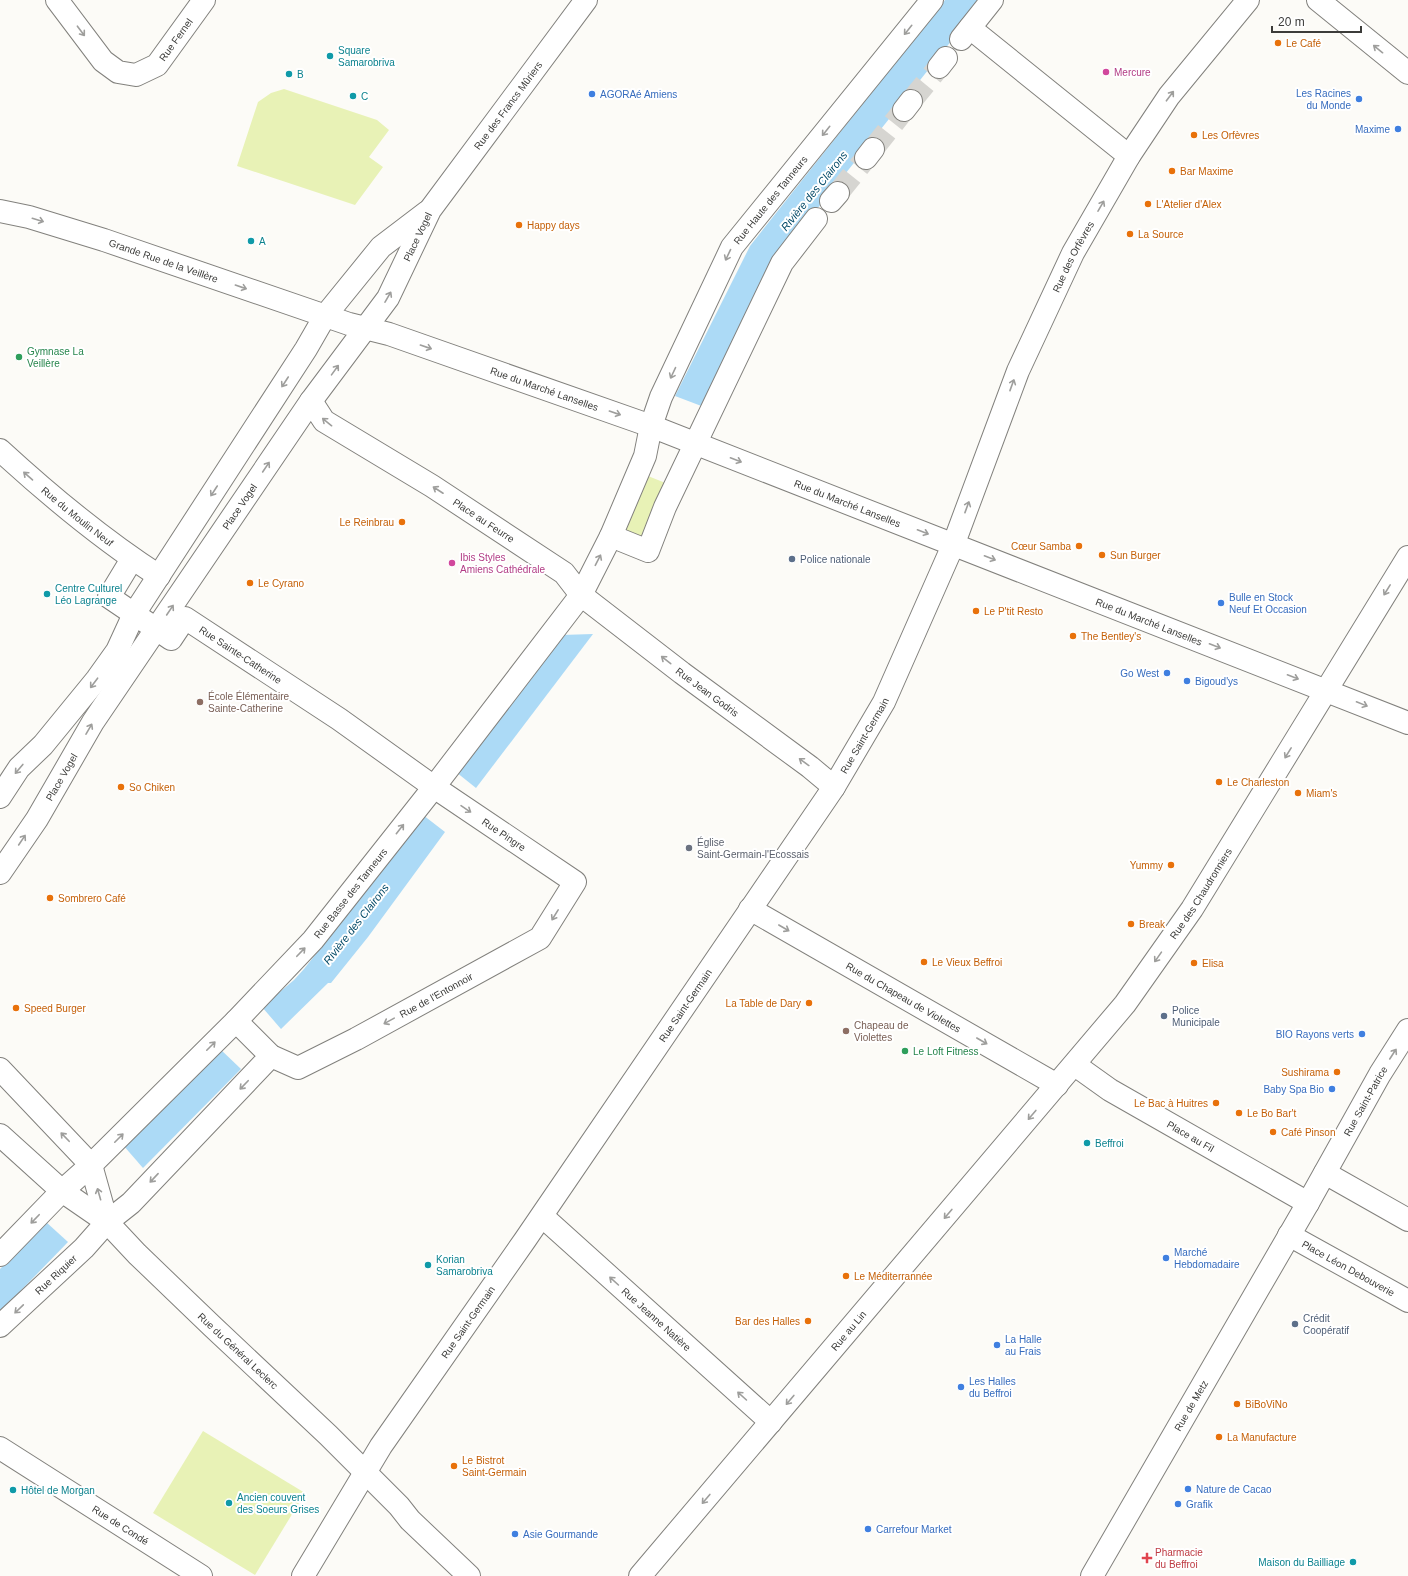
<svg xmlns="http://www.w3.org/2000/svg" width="1408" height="1576" font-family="Arial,sans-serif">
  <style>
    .green { fill: #e8f2b6 }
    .water { fill: #acdaf6 }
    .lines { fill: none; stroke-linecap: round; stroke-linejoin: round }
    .street-tunnel { stroke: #d6d5d1; stroke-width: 22; stroke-dasharray: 22 11; stroke-linecap: butt }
    .street-casing { stroke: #82817d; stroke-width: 24 }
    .secondary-casing { stroke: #82817d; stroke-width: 24 }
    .street { stroke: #fff; stroke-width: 22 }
    .secondary { stroke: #fff; stroke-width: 22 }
    .oneway { stroke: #9e9e9c }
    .food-dot { fill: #e8710a; stroke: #fff; stroke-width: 1.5 }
    .culture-dot { fill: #0f9aa8; stroke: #fff; stroke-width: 1.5 }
    .hotel-dot { fill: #d1479c; stroke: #fff; stroke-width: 1.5 }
    .shop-dot { fill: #3f7fe0; stroke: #fff; stroke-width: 1.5 }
    .leisure-dot { fill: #2e9e5b; stroke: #fff; stroke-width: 1.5 }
    .service-dot { fill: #5c6f8a; stroke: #fff; stroke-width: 1.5 }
    .education-dot { fill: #8d6e63; stroke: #fff; stroke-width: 1.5 }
    .worship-dot { fill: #6b7280; stroke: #fff; stroke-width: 1.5 }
    .health-dot { fill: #e0444e; stroke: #fff; stroke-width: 1.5 }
    .labels { text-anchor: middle; stroke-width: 4; stroke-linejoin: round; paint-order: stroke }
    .street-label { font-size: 10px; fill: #3c3c3a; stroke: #fff }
    .food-label { font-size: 10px; fill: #c56008; stroke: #fff; text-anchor: start }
    .culture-label { font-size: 10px; fill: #0d838f; stroke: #fff; text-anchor: start }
    .hotel-label { font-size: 10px; fill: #b23c85; stroke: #fff; text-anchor: start }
    .shop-label { font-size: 10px; fill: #366cbe; stroke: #fff; text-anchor: start }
    .leisure-label { font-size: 10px; fill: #27864d; stroke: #fff; text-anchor: start }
    .service-label { font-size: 10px; fill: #4e5e75; stroke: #fff; text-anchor: start }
    .education-label { font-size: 10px; fill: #785e54; stroke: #fff; text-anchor: start }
    .worship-label { font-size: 10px; fill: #5b616d; stroke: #fff; text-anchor: start }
    .health-label { font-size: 10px; fill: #be3a42; stroke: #fff; text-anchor: start }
    .water-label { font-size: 11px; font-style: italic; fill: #024967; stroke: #fff }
  </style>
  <rect width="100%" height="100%" fill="#fcfbf7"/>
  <g class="green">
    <path d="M284,89L377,120L389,130L369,157L383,167L355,205L237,166L258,102L271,93Z"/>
    <path d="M643,474L668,484L644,543L619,533Z"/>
    <path d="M203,1431L305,1493L255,1575L153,1513Z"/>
  </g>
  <g class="water">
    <path d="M945,0H984L778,258L704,407L675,396L750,246Z"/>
    <path d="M593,634L476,788L456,772L561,635Z"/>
    <path d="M423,815L445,832L368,937L331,983H328L281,1029L262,1007L294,980L304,969L343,920Z"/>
    <path d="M219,1048L241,1069L143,1168L123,1145Z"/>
    <path d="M46,1222L68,1242L0,1312V1269Z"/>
  </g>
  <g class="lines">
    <g class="street-tunnel">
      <path d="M911,101L939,67"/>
      <path d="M873,149L904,110"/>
      <path d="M838,193L866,158"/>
    </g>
    <g class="street-casing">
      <g id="street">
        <path id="s1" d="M57,0L103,61L118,72L136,75L157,65L204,0"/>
        <path d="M1318,0L1408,73"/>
        <path d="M970,28L1129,156"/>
        <path d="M961,39L992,0"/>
        <path d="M939,67L946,58"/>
        <path d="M904,110L911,101"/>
        <path d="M866,158L873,149"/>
        <path d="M831,201L838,193"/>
        <path id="s2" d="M0,211L29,217L104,240L349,324L389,334L651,426L1408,723"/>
        <path id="s3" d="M311,401L324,421L432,486L564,573L581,595L682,673L810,767L834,787"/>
        <path id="s4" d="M0,450C49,495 103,540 159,576"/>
        <path d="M611,536L648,551L665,507L782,263L816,219"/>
        <path id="s5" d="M132,559L109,597L171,639L185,618L339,719L434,787L575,882L540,938L356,1039L298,1068L271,1056L236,1021"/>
        <path id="s6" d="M750,909L1057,1085"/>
        <path id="s7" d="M1075,1065L1110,1090L1308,1203"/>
        <path id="s8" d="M91,1165L236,1021L313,940L434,787L581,595L611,536L645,456L651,426L661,397L732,247L932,0"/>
        <path d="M1325,1173L1408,1220"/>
        <path id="s9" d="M542,1216L771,1422"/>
        <path id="s10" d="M1289,1235L1408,1301"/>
        <path d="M0,1255L62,1191"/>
        <path id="s11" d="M0,1326L84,1248L107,1222L131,1203L271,1056"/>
        <path id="s12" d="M0,1448L201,1576"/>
        <path id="s13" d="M303,1576L381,1446L525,1240L834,787L884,702L954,543L1018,371L1073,253L1129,156L1169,96L1248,0"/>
        <path id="s14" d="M640,1576L1125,1004L1192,909L1408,557"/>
        <path id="s15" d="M1092,1576L1308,1203L1380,1074L1408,1030"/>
      </g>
    </g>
    <g class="secondary-casing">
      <g id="secondary">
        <path d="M0,797L19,768L43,745L97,679L117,651L134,614L306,349L325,316L381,247L427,212"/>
        <path id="s16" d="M0,873L37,819L93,722L311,401L388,298L430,210L586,0"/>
        <path d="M0,1069L91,1165L107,1222"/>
        <path id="s17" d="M0,1135L62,1191L107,1222L137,1254L213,1327L328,1435L399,1506L410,1520L469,1576"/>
        <path d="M62,1191L91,1165"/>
      </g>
    </g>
    <use href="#street" class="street"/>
    <use href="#secondary" class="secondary"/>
  </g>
  <defs><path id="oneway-shaft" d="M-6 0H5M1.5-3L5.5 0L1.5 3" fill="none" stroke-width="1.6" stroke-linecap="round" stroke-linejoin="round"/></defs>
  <g class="oneway">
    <use href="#oneway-shaft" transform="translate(908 30) rotate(129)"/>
    <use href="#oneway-shaft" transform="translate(81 31) rotate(53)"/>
    <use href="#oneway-shaft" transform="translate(1378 49) rotate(-141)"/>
    <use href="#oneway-shaft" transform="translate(1170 96) rotate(-53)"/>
    <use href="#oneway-shaft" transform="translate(826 131) rotate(129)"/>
    <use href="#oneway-shaft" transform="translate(1101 206) rotate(-60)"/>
    <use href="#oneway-shaft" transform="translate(38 220) rotate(17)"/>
    <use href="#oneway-shaft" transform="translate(728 255) rotate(115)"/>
    <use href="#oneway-shaft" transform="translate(241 287) rotate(19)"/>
    <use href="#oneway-shaft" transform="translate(388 297) rotate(-60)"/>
    <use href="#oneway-shaft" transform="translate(426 347) rotate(19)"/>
    <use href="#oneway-shaft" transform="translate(335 370) rotate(-54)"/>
    <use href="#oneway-shaft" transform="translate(673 373) rotate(115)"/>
    <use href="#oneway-shaft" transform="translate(285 382) rotate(123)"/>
    <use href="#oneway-shaft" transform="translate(1012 385) rotate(-70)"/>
    <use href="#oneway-shaft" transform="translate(615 413) rotate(19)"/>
    <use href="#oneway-shaft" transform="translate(327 422) rotate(-141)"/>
    <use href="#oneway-shaft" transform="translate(736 460) rotate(21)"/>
    <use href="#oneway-shaft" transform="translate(266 467) rotate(-56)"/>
    <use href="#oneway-shaft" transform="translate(28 476) rotate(-139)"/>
    <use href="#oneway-shaft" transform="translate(438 490) rotate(-147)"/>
    <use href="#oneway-shaft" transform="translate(214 491) rotate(123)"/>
    <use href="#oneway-shaft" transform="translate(967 507) rotate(-70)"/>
    <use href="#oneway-shaft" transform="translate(923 532) rotate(21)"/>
    <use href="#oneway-shaft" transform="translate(990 558) rotate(21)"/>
    <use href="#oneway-shaft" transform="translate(598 560) rotate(-63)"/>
    <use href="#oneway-shaft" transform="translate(1387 590) rotate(122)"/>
    <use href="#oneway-shaft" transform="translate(170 610) rotate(-56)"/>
    <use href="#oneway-shaft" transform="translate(1215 646) rotate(21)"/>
    <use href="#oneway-shaft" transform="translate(666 660) rotate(-142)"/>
    <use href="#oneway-shaft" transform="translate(1293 677) rotate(21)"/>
    <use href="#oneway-shaft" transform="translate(94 683) rotate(127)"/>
    <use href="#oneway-shaft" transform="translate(1362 704) rotate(22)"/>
    <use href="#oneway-shaft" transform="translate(89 729) rotate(-60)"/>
    <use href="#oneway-shaft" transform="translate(1288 753) rotate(122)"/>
    <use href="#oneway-shaft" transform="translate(804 762) rotate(-144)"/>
    <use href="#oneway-shaft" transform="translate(19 769) rotate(130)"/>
    <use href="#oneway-shaft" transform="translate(466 809) rotate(34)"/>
    <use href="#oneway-shaft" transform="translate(400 829) rotate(-52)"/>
    <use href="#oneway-shaft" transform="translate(22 840) rotate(-56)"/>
    <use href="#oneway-shaft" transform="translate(555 915) rotate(122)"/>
    <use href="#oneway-shaft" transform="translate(784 928) rotate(30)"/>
    <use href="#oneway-shaft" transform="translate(301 952) rotate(-46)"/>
    <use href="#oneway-shaft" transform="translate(1158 957) rotate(125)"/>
    <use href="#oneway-shaft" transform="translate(389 1021) rotate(151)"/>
    <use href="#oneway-shaft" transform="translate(982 1041) rotate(30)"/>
    <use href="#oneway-shaft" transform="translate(211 1046) rotate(-45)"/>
    <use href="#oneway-shaft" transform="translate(1393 1054) rotate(-57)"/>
    <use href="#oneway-shaft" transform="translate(244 1085) rotate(134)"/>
    <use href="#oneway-shaft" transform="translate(1032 1115) rotate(130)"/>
    <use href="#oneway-shaft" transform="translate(65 1137) rotate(-134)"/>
    <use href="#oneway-shaft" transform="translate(119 1138) rotate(-45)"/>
    <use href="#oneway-shaft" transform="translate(154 1178) rotate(133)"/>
    <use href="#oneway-shaft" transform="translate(99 1194) rotate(-106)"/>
    <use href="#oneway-shaft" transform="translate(948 1214) rotate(130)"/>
    <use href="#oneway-shaft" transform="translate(35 1219) rotate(134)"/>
    <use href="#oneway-shaft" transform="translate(614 1281) rotate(-138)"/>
    <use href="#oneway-shaft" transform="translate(19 1309) rotate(136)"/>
    <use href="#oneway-shaft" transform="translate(742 1396) rotate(-138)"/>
    <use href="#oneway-shaft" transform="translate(790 1400) rotate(130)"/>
    <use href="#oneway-shaft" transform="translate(706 1499) rotate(130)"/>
  </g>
  <g class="food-dot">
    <circle cx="1278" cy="43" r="4"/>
    <circle cx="1194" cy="135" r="4"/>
    <circle cx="1172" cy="171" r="4"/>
    <circle cx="1148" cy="204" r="4"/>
    <circle cx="519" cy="225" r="4"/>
    <circle cx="1130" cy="234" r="4"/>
    <circle cx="402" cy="522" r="4"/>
    <circle cx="1079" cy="546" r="4"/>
    <circle cx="1102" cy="555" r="4"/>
    <circle cx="250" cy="583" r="4"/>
    <circle cx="976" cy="611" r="4"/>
    <circle cx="1073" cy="636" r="4"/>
    <circle cx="1219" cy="782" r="4"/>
    <circle cx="121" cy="787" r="4"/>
    <circle cx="1298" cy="793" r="4"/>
    <circle cx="1171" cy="865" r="4"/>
    <circle cx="50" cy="898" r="4"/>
    <circle cx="1131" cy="924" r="4"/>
    <circle cx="924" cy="962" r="4"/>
    <circle cx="1194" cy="963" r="4"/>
    <circle cx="809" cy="1003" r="4"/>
    <circle cx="16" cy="1008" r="4"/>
    <circle cx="1337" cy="1072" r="4"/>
    <circle cx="1216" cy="1103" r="4"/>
    <circle cx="1239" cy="1113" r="4"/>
    <circle cx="1273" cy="1132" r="4"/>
    <circle cx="846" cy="1276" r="4"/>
    <circle cx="808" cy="1321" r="4"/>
    <circle cx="1237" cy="1404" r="4"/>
    <circle cx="1219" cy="1437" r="4"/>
    <circle cx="454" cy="1466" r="4"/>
  </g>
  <g class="culture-dot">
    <circle cx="330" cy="56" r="4"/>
    <circle cx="289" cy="74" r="4"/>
    <circle cx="353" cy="96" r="4"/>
    <circle cx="251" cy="241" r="4"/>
    <circle cx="47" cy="594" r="4"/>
    <circle cx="1087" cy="1143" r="4"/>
    <circle cx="428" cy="1265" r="4"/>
    <circle cx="13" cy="1490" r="4"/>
    <circle cx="229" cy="1503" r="4"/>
    <circle cx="1353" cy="1562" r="4"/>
  </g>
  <g class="hotel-dot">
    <circle cx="1106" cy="72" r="4"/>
    <circle cx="452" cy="563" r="4"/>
  </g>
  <g class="shop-dot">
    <circle cx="592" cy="94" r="4"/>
    <circle cx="1359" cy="99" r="4"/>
    <circle cx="1398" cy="129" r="4"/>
    <circle cx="1221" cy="603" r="4"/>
    <circle cx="1167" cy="673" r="4"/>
    <circle cx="1187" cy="681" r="4"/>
    <circle cx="1362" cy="1034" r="4"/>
    <circle cx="1332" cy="1089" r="4"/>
    <circle cx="1166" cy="1258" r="4"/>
    <circle cx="997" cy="1345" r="4"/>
    <circle cx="961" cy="1387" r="4"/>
    <circle cx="1188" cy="1489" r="4"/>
    <circle cx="1178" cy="1504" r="4"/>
    <circle cx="868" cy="1529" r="4"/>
    <circle cx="515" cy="1534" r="4"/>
  </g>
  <g class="leisure-dot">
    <circle cx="19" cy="357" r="4"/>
    <circle cx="905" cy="1051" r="4"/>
  </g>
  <g class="service-dot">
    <circle cx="792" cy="559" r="4"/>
    <circle cx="1164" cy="1016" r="4"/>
    <circle cx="1295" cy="1324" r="4"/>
  </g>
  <g class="education-dot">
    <circle cx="200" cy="702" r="4"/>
    <circle cx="846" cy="1031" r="4"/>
  </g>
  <circle class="worship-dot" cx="689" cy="848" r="4"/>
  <path class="health-dot" d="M1145 1552h4v4h4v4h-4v4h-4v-4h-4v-4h4z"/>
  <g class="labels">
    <g class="street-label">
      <text dy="4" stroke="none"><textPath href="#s1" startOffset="168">Rue Fernel</textPath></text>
      <text dy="4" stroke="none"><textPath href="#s16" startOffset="922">Rue des Francs Mûriers</textPath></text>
      <text dy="4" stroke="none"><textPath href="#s8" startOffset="1194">Rue Haute des Tanneurs</textPath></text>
      <text dy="4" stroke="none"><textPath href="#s16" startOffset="762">Place Vogel</textPath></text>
      <text dy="4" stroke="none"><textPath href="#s13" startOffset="1534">Rue des Orfèvres</textPath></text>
      <text dy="4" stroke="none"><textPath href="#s2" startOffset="171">Grande Rue de la Veillère</textPath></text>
      <text dy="4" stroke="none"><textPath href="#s2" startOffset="573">Rue du Marché Lanselles</textPath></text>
      <text dy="4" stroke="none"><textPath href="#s2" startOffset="897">Rue du Marché Lanselles</textPath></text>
      <text dy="4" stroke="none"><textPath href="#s16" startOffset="438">Place Vogel</textPath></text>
      <text dy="4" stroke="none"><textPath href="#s4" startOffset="102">Rue du Moulin Neuf</textPath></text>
      <text dy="4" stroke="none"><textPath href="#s3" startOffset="212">Place au Feurre</textPath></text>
      <text dy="4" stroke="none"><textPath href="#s2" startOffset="1221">Rue du Marché Lanselles</textPath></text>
      <text dy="4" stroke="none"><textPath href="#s5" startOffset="211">Rue Sainte-Catherine</textPath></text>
      <text dy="4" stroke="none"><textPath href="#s3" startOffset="495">Rue Jean Godris</textPath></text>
      <text dy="4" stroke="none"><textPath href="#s13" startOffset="1011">Rue Saint-Germain</textPath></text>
      <text dy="4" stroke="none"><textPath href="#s16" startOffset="114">Place Vogel</textPath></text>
      <text dy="4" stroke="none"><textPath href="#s5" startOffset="530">Rue Pingre</textPath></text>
      <text dy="4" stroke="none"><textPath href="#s8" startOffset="376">Rue Basse des Tanneurs</textPath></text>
      <text dy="4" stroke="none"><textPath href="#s14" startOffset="884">Rue des Chaudronniers</textPath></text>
      <text transform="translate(436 995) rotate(-29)" y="4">Rue de l'Entonnoir</text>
      <text dy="4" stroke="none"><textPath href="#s6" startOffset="177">Rue du Chapeau de Violettes</textPath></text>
      <text dy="4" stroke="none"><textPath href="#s13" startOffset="687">Rue Saint-Germain</textPath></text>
      <text dy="4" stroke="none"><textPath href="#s15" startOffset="548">Rue Saint-Patrice</textPath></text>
      <text dy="4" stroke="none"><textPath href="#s7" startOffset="136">Place au Fil</textPath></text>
      <text dy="4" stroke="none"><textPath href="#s10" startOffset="68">Place Léon Debouverie</textPath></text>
      <text dy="4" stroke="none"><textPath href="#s11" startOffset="76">Rue Riquier</textPath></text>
      <text dy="4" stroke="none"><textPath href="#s9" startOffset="154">Rue Jeanne Natière</textPath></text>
      <text dy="4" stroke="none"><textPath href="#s13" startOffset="303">Rue Saint-Germain</textPath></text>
      <text dy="4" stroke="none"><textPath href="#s14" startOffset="322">Rue au Lin</textPath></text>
      <text dy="4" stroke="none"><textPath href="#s17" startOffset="322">Rue du Général Leclerc</textPath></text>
      <text dy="4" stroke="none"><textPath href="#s15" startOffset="197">Rue de Metz</textPath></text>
      <text dy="4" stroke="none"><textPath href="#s12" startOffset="143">Rue de Condé</textPath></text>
    </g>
    <g class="food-label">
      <text x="1286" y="47">Le Café</text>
      <text x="1202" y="139">Les Orfèvres</text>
      <text x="1180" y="175">Bar Maxime</text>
      <text x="1156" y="208">L'Atelier d'Alex</text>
      <text x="527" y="229">Happy days</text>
      <text x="1138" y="238">La Source</text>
      <text x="394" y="526" text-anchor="end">Le Reinbrau</text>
      <text x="1071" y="550" text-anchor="end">Cœur Samba</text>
      <text x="1110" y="559">Sun Burger</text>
      <text x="258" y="587">Le Cyrano</text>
      <text x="984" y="615">Le P'tit Resto</text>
      <text x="1081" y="640">The Bentley's</text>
      <text x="1227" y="786">Le Charleston</text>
      <text x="129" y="791">So Chiken</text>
      <text x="1306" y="797">Miam's</text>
      <text x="1163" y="869" text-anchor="end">Yummy</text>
      <text x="58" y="902">Sombrero Café</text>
      <text x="1139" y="928">Break</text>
      <text x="932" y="966">Le Vieux Beffroi</text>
      <text x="1202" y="967">Elisa</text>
      <text x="801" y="1007" text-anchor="end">La Table de Dary</text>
      <text x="24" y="1012">Speed Burger</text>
      <text x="1329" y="1076" text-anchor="end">Sushirama</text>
      <text x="1208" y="1107" text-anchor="end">Le Bac à Huitres</text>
      <text x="1247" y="1117">Le Bo Bar't</text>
      <text x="1281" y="1136">Café Pinson</text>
      <text x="854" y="1280">Le Méditerrannée</text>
      <text x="800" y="1325" text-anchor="end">Bar des Halles</text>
      <text x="1245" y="1408">BiBoViNo</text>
      <text x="1227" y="1441">La Manufacture</text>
      <text x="462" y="1464">Le Bistrot<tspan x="462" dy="12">Saint-Germain</tspan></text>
    </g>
    <g class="culture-label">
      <text x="338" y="54">Square<tspan x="338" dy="12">Samarobriva</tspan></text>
      <text x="297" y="78">B</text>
      <text x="361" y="100">C</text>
      <text x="259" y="245">A</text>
      <text x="55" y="592">Centre Culturel<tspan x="55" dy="12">Léo Lagrange</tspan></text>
      <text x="1095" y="1147">Beffroi</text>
      <text x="436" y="1263">Korian<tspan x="436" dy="12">Samarobriva</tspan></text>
      <text x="21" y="1494">Hôtel de Morgan</text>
      <text x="237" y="1501">Ancien couvent<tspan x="237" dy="12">des Soeurs Grises</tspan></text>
      <text x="1345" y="1566" text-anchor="end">Maison du Bailliage</text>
    </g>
    <g class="hotel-label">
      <text x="1114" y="76">Mercure</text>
      <text x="460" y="561">Ibis Styles<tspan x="460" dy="12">Amiens Cathédrale</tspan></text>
    </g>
    <g class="shop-label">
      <text x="1351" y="97" text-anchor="end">Les Racines<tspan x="1351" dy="12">du Monde</tspan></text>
      <text x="600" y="98">AGORAé Amiens</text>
      <text x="1390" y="133" text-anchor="end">Maxime</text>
      <text x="1229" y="601">Bulle en Stock<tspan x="1229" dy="12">Neuf Et Occasion</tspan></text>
      <text x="1159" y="677" text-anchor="end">Go West</text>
      <text x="1195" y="685">Bigoud'ys</text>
      <text x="1354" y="1038" text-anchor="end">BIO Rayons verts</text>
      <text x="1324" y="1093" text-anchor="end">Baby Spa Bio</text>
      <text x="1174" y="1256">Marché<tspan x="1174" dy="12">Hebdomadaire</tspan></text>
      <text x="1005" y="1343">La Halle<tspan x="1005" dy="12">au Frais</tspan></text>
      <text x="969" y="1385">Les Halles<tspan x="969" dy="12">du Beffroi</tspan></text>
      <text x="1196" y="1493">Nature de Cacao</text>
      <text x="1186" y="1508">Grafik</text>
      <text x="876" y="1533">Carrefour Market</text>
      <text x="523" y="1538">Asie Gourmande</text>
    </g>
    <g class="leisure-label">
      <text x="27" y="355">Gymnase La<tspan x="27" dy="12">Veillère</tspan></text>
      <text x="913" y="1055">Le Loft Fitness</text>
    </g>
    <g class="service-label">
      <text x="800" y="563">Police nationale</text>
      <text x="1172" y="1014">Police<tspan x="1172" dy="12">Municipale</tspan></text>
      <text x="1303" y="1322">Crédit<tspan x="1303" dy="12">Coopératif</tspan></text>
    </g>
    <g class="education-label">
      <text x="208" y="700">École Élémentaire<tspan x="208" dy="12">Sainte-Catherine</tspan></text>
      <text x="854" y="1029">Chapeau de<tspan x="854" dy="12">Violettes</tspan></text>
    </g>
    <g class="worship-label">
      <text x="697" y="846">Église<tspan x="697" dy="12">Saint-Germain-l'Ecossais</tspan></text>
    </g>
    <g class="health-label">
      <text x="1155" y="1556">Pharmacie<tspan x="1155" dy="12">du Beffroi</tspan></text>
    </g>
    <g class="water-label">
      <text transform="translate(814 191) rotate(-51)" y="4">Rivière des Clairons</text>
      <text transform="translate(356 924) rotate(-52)" y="4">Rivière des Clairons</text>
    </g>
  </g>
  <path d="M1272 26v6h89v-6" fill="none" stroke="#3c3c3a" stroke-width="2"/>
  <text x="1278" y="26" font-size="12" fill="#3c3c3a" stroke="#ffffff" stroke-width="3" paint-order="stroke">20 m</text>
</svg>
